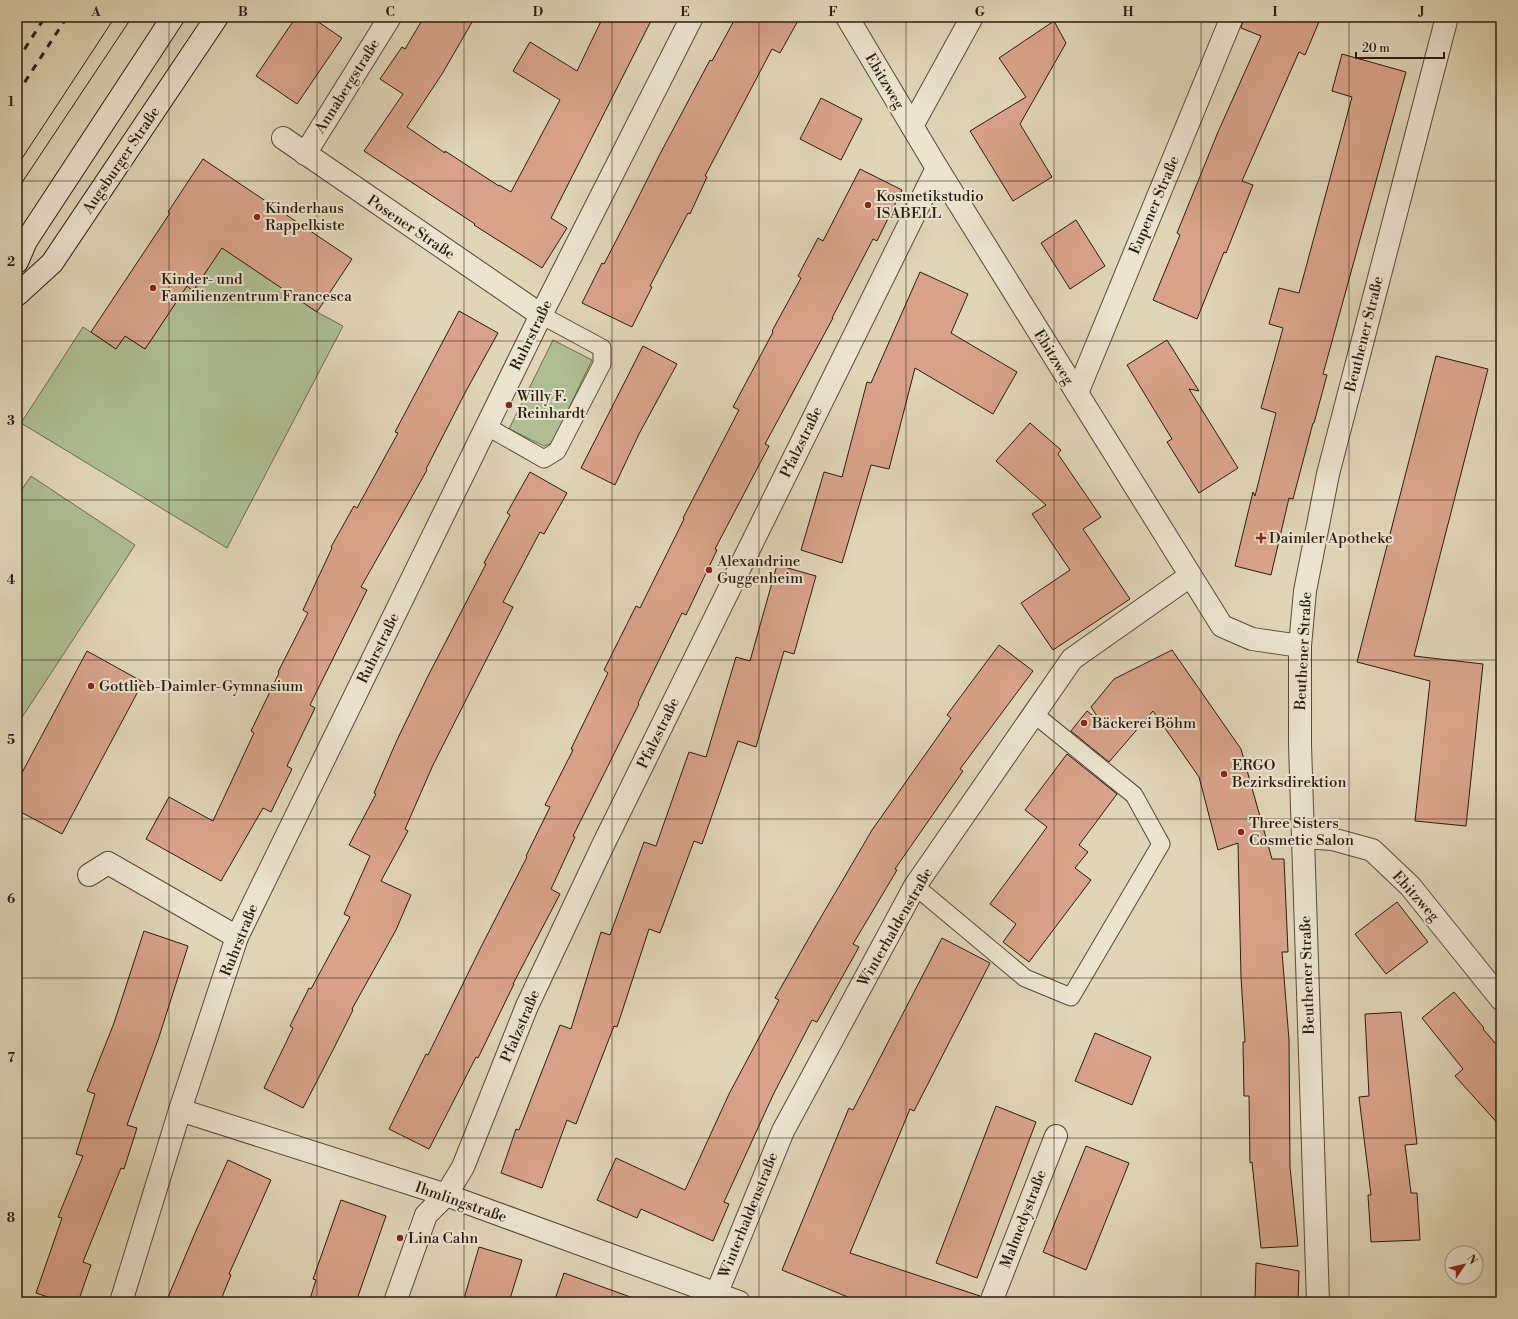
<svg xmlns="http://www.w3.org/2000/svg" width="1518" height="1319" font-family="'Libre Bodoni',serif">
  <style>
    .green { fill: #aebe92; stroke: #6d6d50 }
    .building { fill: #d9a38b; stroke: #2c1c0d }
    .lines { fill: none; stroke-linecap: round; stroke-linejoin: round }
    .lane-casing { stroke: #594a38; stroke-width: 19 }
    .street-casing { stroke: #594a38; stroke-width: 24 }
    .secondary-casing { stroke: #2c1c0d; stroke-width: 24 }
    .lane { stroke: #ebe4d0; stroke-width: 17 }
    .street { stroke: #ebe4d0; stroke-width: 22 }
    .secondary { stroke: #ebe4d0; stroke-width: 22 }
    .tram { stroke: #2c1c0d; stroke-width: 1 }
    .rail { stroke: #2c1c0d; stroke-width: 3; stroke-dasharray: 7 7; stroke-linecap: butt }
    .grid { fill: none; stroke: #2c1c0d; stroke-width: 1; stroke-opacity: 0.55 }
    .poi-dot { fill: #8f2418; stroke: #ebe4d0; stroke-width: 1.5 }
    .labels { text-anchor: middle; stroke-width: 4; stroke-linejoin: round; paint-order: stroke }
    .street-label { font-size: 15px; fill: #2c1c0d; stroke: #ebe4d0 }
    .poi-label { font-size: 15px; fill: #2c1c0d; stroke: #ebe4d0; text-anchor: start }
    .neatline { fill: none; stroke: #2c1c0d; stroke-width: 1.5 }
    .grid-label { font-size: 13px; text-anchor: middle; font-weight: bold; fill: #2c1c0d }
  </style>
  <rect width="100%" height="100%" fill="#e0d5b7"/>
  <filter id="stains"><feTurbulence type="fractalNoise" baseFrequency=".005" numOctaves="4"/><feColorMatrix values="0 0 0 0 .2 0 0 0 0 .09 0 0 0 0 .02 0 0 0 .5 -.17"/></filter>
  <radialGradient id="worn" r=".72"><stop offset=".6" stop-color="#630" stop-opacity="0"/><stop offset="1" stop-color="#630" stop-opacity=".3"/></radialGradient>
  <g class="green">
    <path d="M199,232L317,312L343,326L227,548L21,423L83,327L116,349L125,336L145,349L187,286L194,291L209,267Z"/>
    <path d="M553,340L592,360L552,443L544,446L509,429Z"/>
    <path d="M31,476L135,545L17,725V497Z"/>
  </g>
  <g class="building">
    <path d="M296,17H311L342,38L297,104L256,76Z"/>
    <path d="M424,17H475L442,74L407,127L445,153V151L499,186V185L511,192L560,100L513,71L530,42L577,71L603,17H653L551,218L567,228L542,268L474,225L475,224L364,151L403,94L380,79L402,47L405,49Z"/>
    <path d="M736,17H800L780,53L772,49L705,176L707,177L690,214L688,213L650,286L652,287L632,327L582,303L602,263L604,264L633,208L660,154L710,60L712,61Z"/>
    <path d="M1244,17H1321L1305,55L1299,52L1242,181L1253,185L1226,253L1224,252L1197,319L1153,300L1180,235L1177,233L1218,132L1261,36L1241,28Z"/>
    <path d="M1054,21L1066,43L1020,124L1052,177L1013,201L970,131L1026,97L999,58Z"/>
    <path d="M1342,54L1406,72L1323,374L1327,375L1314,423H1313L1293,499L1289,498L1271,575L1235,566L1253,492L1255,496L1276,413L1261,408L1283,328L1269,324L1279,288L1299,293L1352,97L1332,91Z"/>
    <path d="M821,98L862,119L841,160L800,139Z"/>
    <path d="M203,159L352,259L317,312L222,248L193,291L187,286L145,349L125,336L116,349L91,332L170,213L168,212Z"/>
    <path d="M860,169L902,190L877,241L873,239L832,318H833L765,444L769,446L715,549L717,550L686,615L682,613L638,703L639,704L573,836L575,837L551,889L560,894L513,984H514L478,1058L476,1057L429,1149L389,1129L426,1054L428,1055L481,947L527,857L526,856L550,807L545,805L573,750L571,749L608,673L604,670L636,606L640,608L684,519L683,518L739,410L733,407L773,332L772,331L801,278L798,276L818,238L823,241Z"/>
    <path d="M1076,220L1105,266L1070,289L1041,243Z"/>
    <path d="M920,272L968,294L951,333L1017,372L993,414L915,368L889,469L871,465L842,563L801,550L824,472L842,477L867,382L871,383Z"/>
    <path d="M459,311L498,333L466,391L426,469L427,470L361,587L367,590L310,705L315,708L287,766L292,769L271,812L263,808L221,881L146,839L169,797L213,821L254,733L251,731L279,673L278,672L308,613L303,610L332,548L331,547L354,506L357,508L398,433L395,432Z"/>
    <path d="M1167,340L1199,391L1189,389L1238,468L1199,493L1167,442L1172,439L1127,365Z"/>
    <path d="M643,346L677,364L639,434L615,485L581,468Z"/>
    <path d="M1436,356L1488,369L1414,656L1483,664L1466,826L1415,821L1430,681L1357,662Z"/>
    <path d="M1030,423L1061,450L1058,454L1101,517L1083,529L1130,599L1053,650L1021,603L1070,570L1032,514L1046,505L996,461Z"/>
    <path d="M530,472L567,493L544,534L540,532L503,602L513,607L433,765L405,829L408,831L381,881L411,895L396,930L352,1009L353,1010L334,1048L303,1108L264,1088L293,1028L290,1026L309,988L311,989L350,917L344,914L370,856L349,845L376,794L374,793L397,740L428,676L486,564L484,563L510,515L507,513Z"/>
    <path d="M777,565L816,576L794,654L784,651L756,747L738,741L702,844L694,841L660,933L649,929L617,1027L614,1026L576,1124L567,1120L542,1188L501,1173L516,1129L519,1130L560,1025L571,1029L601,932L610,935L644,842L656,846L689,752L706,757L736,657L750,661Z"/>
    <path d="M999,645L1033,671L960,769L963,771L895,869L897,870L853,944L859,947L817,1022L812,1020L774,1093L724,1202L729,1204L713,1241L641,1209L637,1218L597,1200L616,1158L685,1190L729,1094L779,1000L775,998L814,929L872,830L951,718L947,715Z"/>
    <path d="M1172,650L1241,749L1272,859H1284L1288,952H1282L1289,1040L1290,1167L1298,1246L1261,1248L1252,1162L1250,1163L1249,1096H1244L1243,1042H1245L1241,977L1238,843L1218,850L1199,777L1153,711L1109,762L1071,731L1087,711L1101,722L1091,707L1114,679Z"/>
    <path d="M87,651L143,682L62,834L17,810V782Z"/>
    <path d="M1067,754L1117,794L1079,845L1088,852L1075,868L1091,880L1029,962L1003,942L1016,924L990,904L1047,827L1025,810Z"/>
    <path d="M1397,902L1428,942L1386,974L1355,934Z"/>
    <path d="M144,931L188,946L158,1040L127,1125L137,1128L124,1169L121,1168L83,1262L91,1265L78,1302H63L36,1293L62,1218L58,1217L83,1156L76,1154L95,1094L87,1091L114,1023Z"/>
    <path d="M942,938L990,963L914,1111L910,1109L850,1253L980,1296L979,1302H860L782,1270L849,1108L853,1110Z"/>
    <path d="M1454,992L1484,1028L1483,1029L1501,1050V1127L1455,1076L1463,1069L1422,1018Z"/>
    <path d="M1401,1012L1417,1144L1405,1145L1411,1193H1417L1420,1240L1371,1242L1368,1195H1371L1359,1097L1369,1096L1365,1014Z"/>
    <path d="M1095,1033L1151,1057L1132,1105L1075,1081Z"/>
    <path d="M996,1106L1036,1122L977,1278L936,1263Z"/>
    <path d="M1086,1146L1129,1163L1086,1270L1043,1252Z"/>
    <path d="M228,1160L271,1180L229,1274L231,1275L220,1302H166L195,1233Z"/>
    <path d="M341,1200L386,1216L356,1302H309L316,1280L313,1279Z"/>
    <path d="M479,1247L522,1260L509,1302H463Z"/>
    <path d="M1256,1263L1299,1271L1298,1302H1255Z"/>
    <path d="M564,1273L636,1299V1302H554Z"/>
  </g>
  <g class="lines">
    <g class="lane-casing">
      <g id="lane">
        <path d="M486,426L544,459L557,451L602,364V348L541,315"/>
        <path d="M915,886L1025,978L1071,997L1161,844L1134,795L1034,714"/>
      </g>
    </g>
    <g class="street-casing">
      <g id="street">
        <path d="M847,17L937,168L1222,626L1252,639L1300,646"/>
        <path d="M912,126L972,17"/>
        <path d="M283,138L541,315"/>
        <path d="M305,154L390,17"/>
        <path d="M1077,393L1232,17"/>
        <path d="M1303,837L1332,839L1372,850L1410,886L1501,999"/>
        <path d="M89,875L108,863L237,937"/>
        <path d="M180,1110L446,1195L739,1302"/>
        <path d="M121,1302L180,1110L237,937L541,315L692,17"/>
        <path d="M395,1302L426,1215L446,1195L463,1167L527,1006L604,843L937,168"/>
        <path d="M713,1302L783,1131L915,886L1072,659L1190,576"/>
        <path d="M991,1302L1056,1136"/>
        <path d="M1318,1302L1300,745V646L1305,591L1328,474L1447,17"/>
      </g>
    </g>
    <g class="secondary-casing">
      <g id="secondary">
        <path d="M17,262L26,241L173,17"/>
        <path d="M17,295L52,263L217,17"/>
      </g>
    </g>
    <use href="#lane" class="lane"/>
    <use href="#street" class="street"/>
    <use href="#secondary" class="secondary"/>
    <g class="tram">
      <path d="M17,166L115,17"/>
      <path d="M17,190L132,17"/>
    </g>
    <g class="rail">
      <path d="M17,61L45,17"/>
      <path d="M17,94L67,17"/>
    </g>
  </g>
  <path class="grid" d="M169,17V1302M317,17V1302M464,17V1302M612,17V1302M759,17V1302M906,17V1302M1054,17V1302M1201,17V1302M1349,17V1302M17,181H1501M17,341H1501M17,500H1501M17,660H1501M17,819H1501M17,978H1501M17,1138H1501"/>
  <g class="poi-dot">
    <circle cx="868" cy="205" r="4"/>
    <circle cx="257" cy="217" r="4"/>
    <circle cx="153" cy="288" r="4"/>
    <circle cx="509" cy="405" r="4"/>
    <path d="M1259 532h4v4h4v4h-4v4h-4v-4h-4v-4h4z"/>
    <circle cx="709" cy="570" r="4"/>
    <circle cx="91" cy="686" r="4"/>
    <circle cx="1084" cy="723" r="4"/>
    <circle cx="1224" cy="774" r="4"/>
    <circle cx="1241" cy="832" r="4"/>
    <circle cx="400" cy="1238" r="4"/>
  </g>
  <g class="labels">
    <g class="street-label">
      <text transform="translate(885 81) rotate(59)" y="5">Ebitzweg</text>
      <text transform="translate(347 86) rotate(-58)" y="5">Annabergstraße</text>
      <text transform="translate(121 160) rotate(-56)" y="5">Augsburger Straße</text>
      <text transform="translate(1154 205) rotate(-67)" y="5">Eupener Straße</text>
      <text transform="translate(411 227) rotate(34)" y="5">Posener Straße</text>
      <text transform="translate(1364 334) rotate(-76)" y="5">Beuthener Straße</text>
      <text transform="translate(531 335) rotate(-64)" y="5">Ruhrstraße</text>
      <text transform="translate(1054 357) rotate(58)" y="5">Ebitzweg</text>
      <text transform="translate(801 442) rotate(-64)" y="5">Pfalzstraße</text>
      <text transform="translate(378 648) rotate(-64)" y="5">Ruhrstraße</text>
      <text transform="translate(1303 651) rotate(-87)" y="5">Beuthener Straße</text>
      <text transform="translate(658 733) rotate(-64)" y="5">Pfalzstraße</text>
      <text transform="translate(1416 896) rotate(48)" y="5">Ebitzweg</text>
      <text transform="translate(895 927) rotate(-60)" y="5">Winterhaldenstraße</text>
      <text transform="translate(239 940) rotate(-68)" y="5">Ruhrstraße</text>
      <text transform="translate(1307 975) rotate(-92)" y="5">Beuthener Straße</text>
      <text transform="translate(520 1026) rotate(-67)" y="5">Pfalzstraße</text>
      <text transform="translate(461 1202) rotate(19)" y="5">Ihmlingstraße</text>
      <text transform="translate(748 1215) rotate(-68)" y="5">Winterhaldenstraße</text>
      <text transform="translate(1023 1219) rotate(-69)" y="5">Malmedystraße</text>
    </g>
    <g class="poi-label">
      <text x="876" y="201">Kosmetikstudio<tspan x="876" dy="17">ISABELL</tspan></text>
      <text x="265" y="213">Kinderhaus<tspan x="265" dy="17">Rappelkiste</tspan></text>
      <text x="161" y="284">Kinder- und<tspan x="161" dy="17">Familienzentrum Francesca</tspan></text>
      <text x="517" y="401">Willy F.<tspan x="517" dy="17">Reinhardt</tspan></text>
      <text x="1269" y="543">Daimler Apotheke</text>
      <text x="717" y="566">Alexandrine<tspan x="717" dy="17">Guggenheim</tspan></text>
      <text x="99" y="691">Gottlieb-Daimler-Gymnasium</text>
      <text x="1092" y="728">Bäckerei Böhm</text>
      <text x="1232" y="770">ERGO<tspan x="1232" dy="17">Bezirksdirektion</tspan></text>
      <text x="1249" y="828">Three Sisters<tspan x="1249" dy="17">Cosmetic Salon</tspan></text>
      <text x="408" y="1243">Lina Cahn</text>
    </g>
  </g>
  <rect width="1518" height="1319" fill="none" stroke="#e0d5b7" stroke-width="44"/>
  <g transform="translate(1464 1265) rotate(55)"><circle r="19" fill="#ebe4d0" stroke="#9f9482"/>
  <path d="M0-3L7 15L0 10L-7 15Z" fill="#8f2418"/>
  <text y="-6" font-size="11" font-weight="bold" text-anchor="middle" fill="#2c1c0d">N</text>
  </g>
  <path d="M1356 52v6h88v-6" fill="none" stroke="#2c1c0d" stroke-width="2"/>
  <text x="1362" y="52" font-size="12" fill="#2c1c0d" stroke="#ebe4d0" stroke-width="3" paint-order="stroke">20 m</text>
  <rect x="22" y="22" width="1474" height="1275" class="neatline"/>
  <g class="grid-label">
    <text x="96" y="16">A</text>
    <text x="243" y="16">B</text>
    <text x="390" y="16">C</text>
    <text x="538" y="16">D</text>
    <text x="685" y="16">E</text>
    <text x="833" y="16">F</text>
    <text x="980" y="16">G</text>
    <text x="1128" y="16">H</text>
    <text x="1275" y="16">I</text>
    <text x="1422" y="16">J</text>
    <text x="11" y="106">1</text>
    <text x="11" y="266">2</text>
    <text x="11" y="425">3</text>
    <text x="11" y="584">4</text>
    <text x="11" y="744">5</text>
    <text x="11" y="903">6</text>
    <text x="11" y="1062">7</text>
    <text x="11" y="1222">8</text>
  </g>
  <rect width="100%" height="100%" filter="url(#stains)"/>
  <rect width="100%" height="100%" fill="url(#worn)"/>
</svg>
